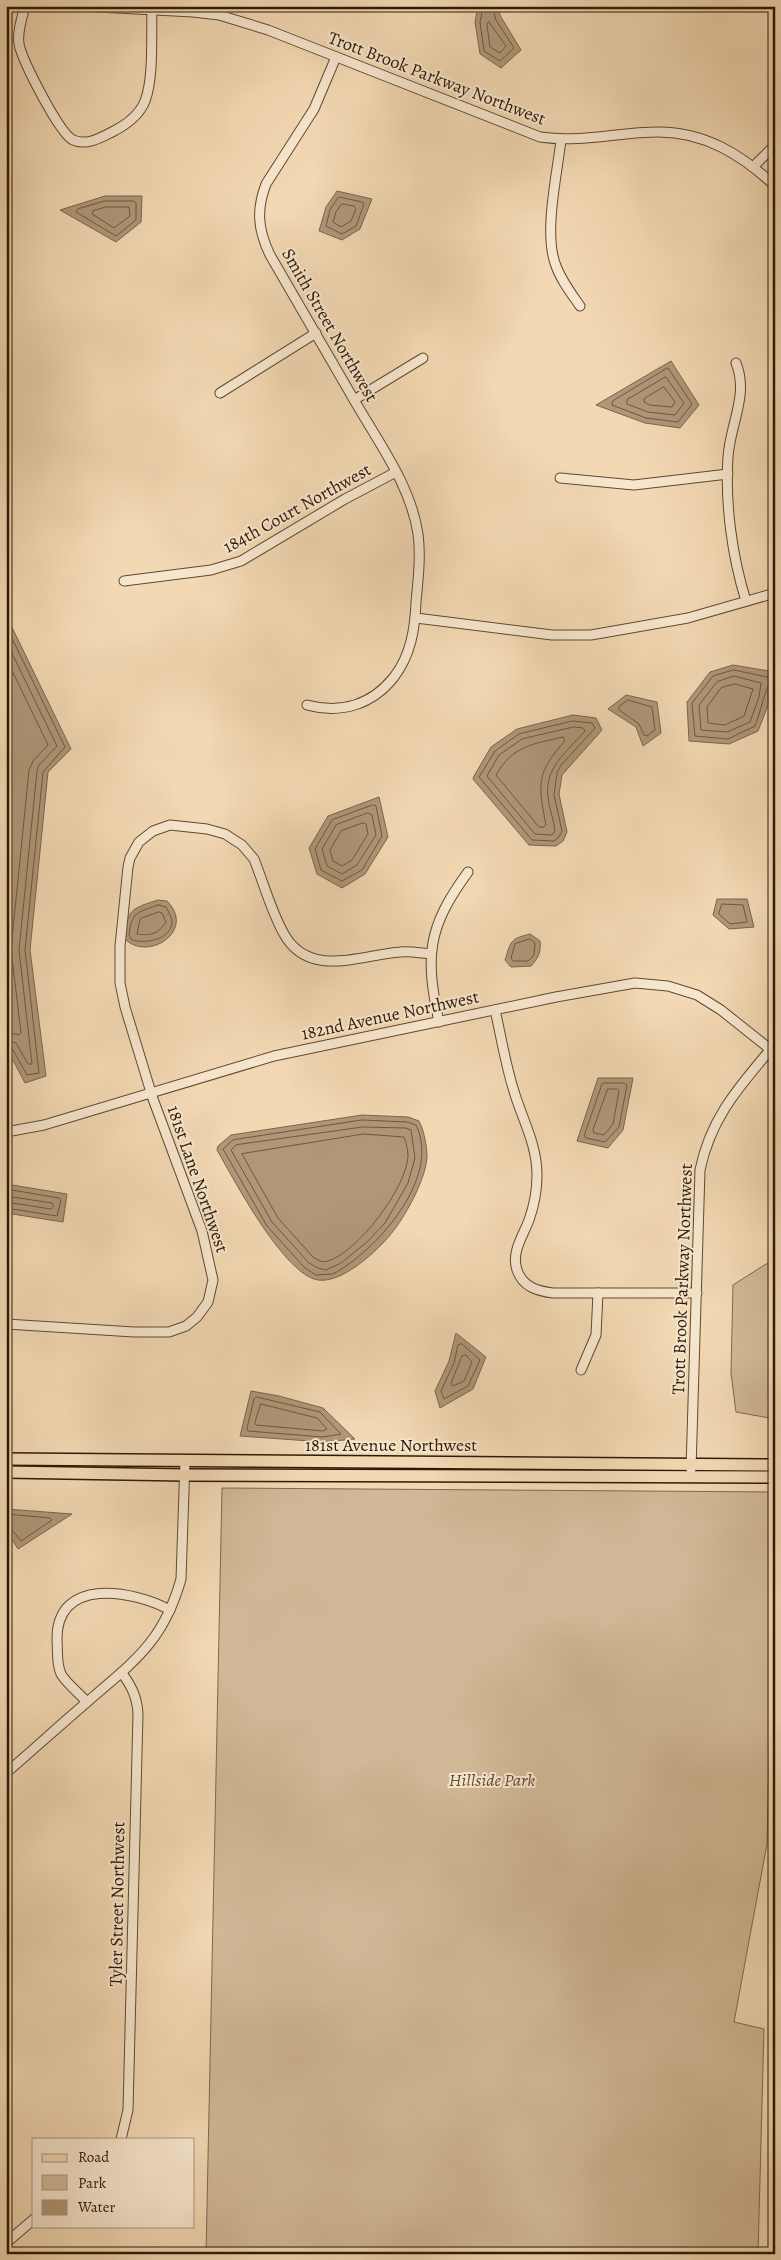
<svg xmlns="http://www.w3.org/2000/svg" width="781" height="2260" font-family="Alegreya,serif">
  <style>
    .green { fill: #d1b896; stroke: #7f694e }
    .water { fill: #af9778; stroke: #7b654a }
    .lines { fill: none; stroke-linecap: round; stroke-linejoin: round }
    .shore { stroke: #6e583f; stroke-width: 1 }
    .minor-casing { stroke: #5e4a31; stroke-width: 11 }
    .major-casing { stroke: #2d1a06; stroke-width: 14 }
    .minor { stroke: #f7e6ce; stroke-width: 9 }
    .major { stroke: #f2d8b3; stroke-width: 11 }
    .labels { text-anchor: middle; stroke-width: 4; stroke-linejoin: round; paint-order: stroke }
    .street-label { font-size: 18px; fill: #2d1a06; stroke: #f7e6ce }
    .park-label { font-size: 18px; font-style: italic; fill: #5e4931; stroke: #f7e6ce }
  </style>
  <rect width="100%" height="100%" fill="#f2d8b3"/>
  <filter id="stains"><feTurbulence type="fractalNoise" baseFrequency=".004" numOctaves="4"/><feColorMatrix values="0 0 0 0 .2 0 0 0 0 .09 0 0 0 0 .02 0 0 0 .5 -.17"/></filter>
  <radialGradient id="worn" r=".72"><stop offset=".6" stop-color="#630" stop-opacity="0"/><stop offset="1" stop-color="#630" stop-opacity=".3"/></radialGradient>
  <g class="green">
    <path d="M775,1263V1419L736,1412L731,1373L733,1285L766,1264Z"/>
    <path d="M222,1488L775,1492L767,1844L734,2022L764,2029L758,2254H206Z"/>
  </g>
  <g class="water">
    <path d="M478,6H496L501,17L521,50L501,68L480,54L475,22Z"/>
    <path d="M337,191L372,199L360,229L342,240L319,231L326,207Z"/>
    <path d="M105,196H142L141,222L116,242L60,210Z"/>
    <path d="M671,361L699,405L680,428L645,423L596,405Z"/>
    <path d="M6,615L71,749L48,772L30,950L46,1076L25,1083L6,1047Z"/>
    <path d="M733,665L775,672L770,700L758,731L729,744L689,741L687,702L710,672Z"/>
    <path d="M626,695L657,702L661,733L643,746L636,727L608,709Z"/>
    <path d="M573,715L596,718L602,730L562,775L559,794L567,832L563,841L556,846L529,845L473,779L474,776L491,747L517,729Z"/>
    <path d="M379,797L388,837L365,874L342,888L317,874L309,848L328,816Z"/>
    <path d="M717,899H747L754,927L729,929L713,915Z"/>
    <path d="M158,900L167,901C197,931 147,963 124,938C128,909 130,909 158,900Z"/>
    <path d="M530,934L540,941C541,952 539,957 531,966L511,967L505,960C511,941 510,939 530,934Z"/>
    <path d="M598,1078H633L623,1130L608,1148L577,1141Z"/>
    <path d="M362,1115L408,1117L419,1121C424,1130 427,1147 427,1157C426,1178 407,1213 394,1230C381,1248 339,1288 314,1279C281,1268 235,1182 217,1150L218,1146L231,1135Z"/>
    <path d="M6,1184L67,1194L63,1222L6,1213Z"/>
    <path d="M456,1333L486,1357L473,1389L440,1408L435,1391L449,1361Z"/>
    <path d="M251,1391L279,1396L323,1408L355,1439L323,1442L240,1436Z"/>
    <path d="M6,1509L72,1514L18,1549L6,1530Z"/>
  </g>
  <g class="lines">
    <g class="shore">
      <path d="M483,6L480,22L484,51L500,61L514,48L496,20L492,6"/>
      <path d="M489,22L506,46L500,53L490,47L487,25Z"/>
      <path d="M339,197L362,202L364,204L356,226L342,234L326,226L330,210Z"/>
      <path d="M105,201H134L136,203V220L116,236L76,212L78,209Z"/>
      <path d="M342,204L354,206L356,209L351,221L341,227L333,222L336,212Z"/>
      <path d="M106,207H129L130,216L114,228L92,214L93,211Z"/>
      <path d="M668,368L692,404L678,422L646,418L612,405L613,401Z"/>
      <path d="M666,377L684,403L675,415L648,412L627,404V400Z"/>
      <path d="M664,387L675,402L672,407L650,405L644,402V399Z"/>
      <path d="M6,626L65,747L43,772L25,950L39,1073L27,1075L12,1048L6,1046"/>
      <path d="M6,641L57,746L39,765L37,771L19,950L32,1064H28L16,1043L6,1040"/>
      <path d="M6,658L48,745L33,761L29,770L11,949L21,1033L19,1035L6,1032"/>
      <path d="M734,670L772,678C764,692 761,711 755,726L728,739L695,736L692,703L713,676Z"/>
      <path d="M734,676L761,683L759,697L750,722L727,732L701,730L699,705L717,682Z"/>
      <path d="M735,684L753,689L744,716L725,725L708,723L707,707L721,688Z"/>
      <path d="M628,700L652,707L655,730L647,736L644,735L639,724L619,710V707Z"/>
      <path d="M573,721L592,723L595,728L561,765L557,773L554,795L562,831L559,837L554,841L532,840L479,777L495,751L519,734Z"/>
      <path d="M574,727L583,728L585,731C568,751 544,767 548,797C549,808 554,820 555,831L552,835L535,834L487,776L499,755L522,739Z"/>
      <path d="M563,737L565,741C536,773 538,784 546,825L544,827H539L496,775C512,746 533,744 563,737Z"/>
      <path d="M373,805L376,806L382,836L362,870L342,881L321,870L315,849L332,820Z"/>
      <path d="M368,813L372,815L376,835L357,865L342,874L327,866L322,849L336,825Z"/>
      <path d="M363,823L366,824L368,834L352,860L342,866L333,861L330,850L341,831Z"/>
      <path d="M722,904L743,905L747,922L730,924L719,914Z"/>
      <path d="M158,905L166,907C168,911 172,918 172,922C171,940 145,944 132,940L129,935C132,912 136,913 158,905Z"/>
      <path d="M159,912L162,913L166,922C158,934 150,936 137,934L140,919Z"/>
      <path d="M530,939L535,943L534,955L528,961H513L511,958L515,944Z"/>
      <path d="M604,1083H624L627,1085L619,1127L605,1142L586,1138L584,1136L602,1084Z"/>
      <path d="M608,1089H617L619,1091L613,1124L604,1135L594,1133L593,1130Z"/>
      <path d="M362,1120L407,1122L416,1125C442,1178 376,1251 333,1274L316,1275L305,1268L267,1226L223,1149L233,1140Z"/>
      <path d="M363,1127L406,1128L411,1130L415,1158L408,1183L385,1223L367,1242L341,1263L326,1270L318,1268L309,1263L272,1222L231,1150L236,1145Z"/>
      <path d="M364,1134L404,1137C406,1142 408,1150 408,1156C407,1187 358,1252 328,1261C322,1263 318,1260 313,1257L278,1218L242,1154Z"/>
      <path d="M6,1189L59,1198L61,1200L57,1216L6,1208"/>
      <path d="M6,1196L52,1203L54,1206L51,1209L6,1202"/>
      <path d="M462,1344L480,1360L468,1386L444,1399L441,1391L454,1363L458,1345Z"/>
      <path d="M466,1355L472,1362L464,1381L453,1386L451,1383L462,1356Z"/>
      <path d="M257,1397L320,1412L341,1434L323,1437L248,1431L247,1428L254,1399Z"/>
      <path d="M261,1404L317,1418L327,1429L323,1431L256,1425L255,1423Z"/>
      <path d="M6,1514L50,1518L52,1520L21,1541L12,1530L6,1528"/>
    </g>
    <g class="minor-casing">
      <g id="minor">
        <path d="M25,6C22,18 17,32 19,44C22,60 59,133 73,140C87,146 100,138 112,132C126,125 139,116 145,101C154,78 151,35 152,10"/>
        <path d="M78,6L193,12L219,15L268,30L540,137C583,143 617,132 659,132C705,132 742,155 775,186"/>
        <path d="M561,140C557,175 544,231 555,263C560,279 571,293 580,306"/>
        <path d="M754,166L775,145"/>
        <path d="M736,363C749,395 730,424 728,457C725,504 732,556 746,601"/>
        <path d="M220,393L316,333"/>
        <path d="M354,400L423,358"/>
        <path d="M560,478L634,485L728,474"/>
        <path d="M124,581L211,570L241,561L345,499L396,472"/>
        <path d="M416,618L552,635H591L688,618L775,593"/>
        <path d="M307,705C341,714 372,705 394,677C411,655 415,628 416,602C418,580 421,557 418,534C411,487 381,446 357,405C328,355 299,305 270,255C258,230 256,210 266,184L314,109L336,57"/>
        <path d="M495,1010C501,1036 505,1062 513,1088C521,1117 537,1143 537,1175C537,1190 534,1206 529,1220C523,1236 511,1252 517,1270C523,1287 537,1291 553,1293H697"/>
        <path d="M439,1022C425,956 427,928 468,872"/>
        <path d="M6,1132L44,1125L274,1056L556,997L635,983L668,986L697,995L721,1010L770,1049"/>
        <path d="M6,1324L134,1332H169L186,1326L197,1317L208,1302L213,1280L202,1231L153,1099L125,1007L120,983V946L128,867L130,858L139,842L153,831L170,825L207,829L225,834L242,845L254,859C264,884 271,911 284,934C309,979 361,955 400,952C410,951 420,953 431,954"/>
        <path d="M581,1370L596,1335L598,1293"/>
        <path d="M691,1469L700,1170C711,1116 741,1085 775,1044"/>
        <path d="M87,1702C79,1693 67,1684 61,1674C56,1663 58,1651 57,1640C56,1576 133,1590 170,1610"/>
        <path d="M6,1773C33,1750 59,1726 86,1703C133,1662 163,1643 181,1579L185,1461"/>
        <path d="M121,2139L128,2110L138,1714C137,1697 132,1687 122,1673"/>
        <path d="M6,2243L34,2219"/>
      </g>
    </g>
    <g class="major-casing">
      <g id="major">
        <path d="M6,1459L775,1465"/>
        <path d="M6,1472L185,1475L775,1477"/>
      </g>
    </g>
    <use href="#minor" class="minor"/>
    <use href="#major" class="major"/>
  </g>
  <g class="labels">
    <g class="street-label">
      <text transform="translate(437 78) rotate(21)" y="6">Trott Brook Parkway Northwest</text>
      <text transform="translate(330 325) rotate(60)" y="6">Smith Street Northwest</text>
      <text transform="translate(297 508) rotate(-29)" y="6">184th Court Northwest</text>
      <text transform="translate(390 1015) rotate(-12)" y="6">182nd Avenue Northwest</text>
      <text transform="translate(198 1179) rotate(71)" y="6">181st Lane Northwest</text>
      <text transform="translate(682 1279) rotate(-88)" y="6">Trott Brook Parkway Northwest</text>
      <text x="391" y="1451">181st Avenue Northwest</text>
      <text transform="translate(117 1904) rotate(-89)" y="6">Tyler Street Northwest</text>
    </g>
    <g class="park-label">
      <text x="492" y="1786">Hillside Park</text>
    </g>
  </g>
  <rect width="781" height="2260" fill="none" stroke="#f2d8b3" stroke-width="25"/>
  <rect x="8" y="8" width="766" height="2245" fill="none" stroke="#2d1a06" stroke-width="2.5"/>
  <rect x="12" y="12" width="756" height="2235" fill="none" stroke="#2d1a06"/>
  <rect x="32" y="2138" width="162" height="90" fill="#f7e6ce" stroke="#a6947e"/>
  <rect x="42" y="2154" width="25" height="8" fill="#f2d8b3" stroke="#a6947e"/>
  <text x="78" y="2162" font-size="15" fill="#2d1a06">Road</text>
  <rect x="42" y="2175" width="25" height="15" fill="#d1b896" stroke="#a6947e"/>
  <text x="78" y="2188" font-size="15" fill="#2d1a06">Park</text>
  <rect x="42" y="2200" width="25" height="15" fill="#af9778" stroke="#a6947e"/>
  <text x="78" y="2212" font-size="15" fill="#2d1a06">Water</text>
  <rect width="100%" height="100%" filter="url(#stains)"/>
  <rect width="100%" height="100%" fill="url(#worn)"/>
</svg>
